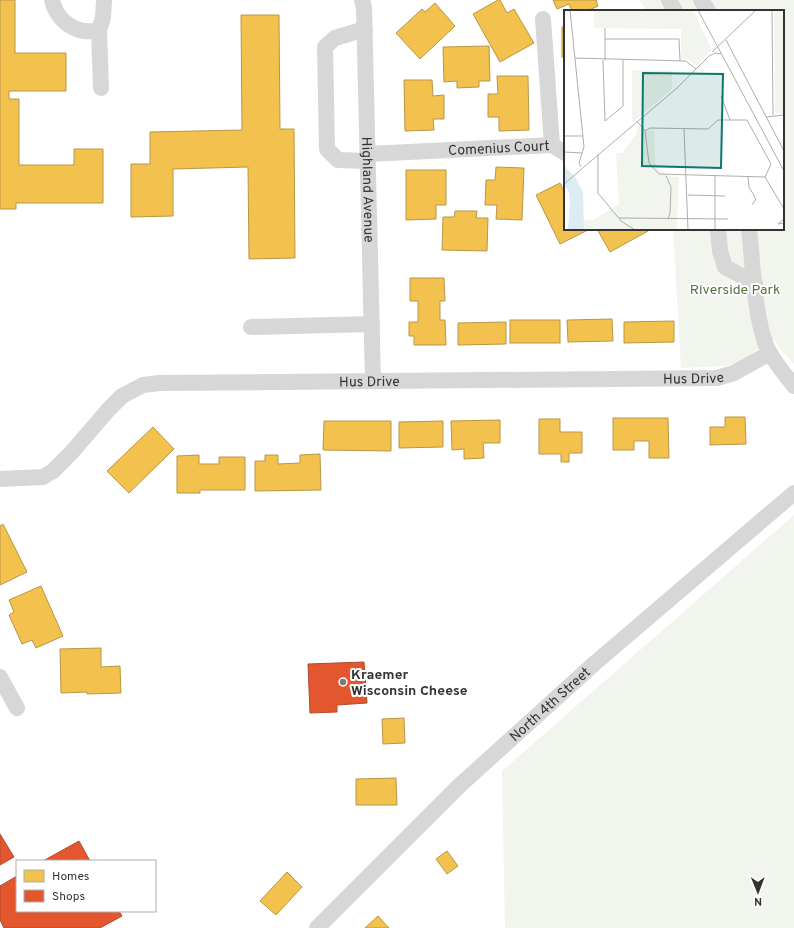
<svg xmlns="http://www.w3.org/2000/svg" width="794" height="928" font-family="Overpass,sans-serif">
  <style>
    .green { fill: #f1f5ed }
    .homes { fill: #f2c14e; stroke: #b99646 }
    .shops { fill: #e4572e; stroke: #af4c30 }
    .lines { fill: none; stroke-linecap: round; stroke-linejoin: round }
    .minor { stroke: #d7d7d7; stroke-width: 16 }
    .poi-dot { fill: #7a7a7a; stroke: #fff; stroke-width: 1.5 }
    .labels { text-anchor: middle; stroke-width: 4; stroke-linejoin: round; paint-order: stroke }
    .street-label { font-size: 14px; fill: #333; stroke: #fff }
    .park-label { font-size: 14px; fill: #56703f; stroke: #fff }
    .poi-label { font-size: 14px; font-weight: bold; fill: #333; stroke: #fff; text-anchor: start }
    .inset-road { fill: none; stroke: #adadad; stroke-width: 1 }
    .view { fill: #0f766e; fill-opacity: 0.15; stroke: #0f766e; stroke-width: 2 }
    .inset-edge { fill: none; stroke: #333; stroke-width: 2 }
  </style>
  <rect width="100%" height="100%" fill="#fff"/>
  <g class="green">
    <path d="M639,0H794V364L780,349L774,339L737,363L725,366L681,368L673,229H783V11H647Z"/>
    <path d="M794,515V928H505L502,771Z"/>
  </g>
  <g class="homes">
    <path d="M0,0H15V53H66V91H9V99H19V165H74V149H103V203H16V209H0Z"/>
    <path d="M498,0H500L507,13L514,9L534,43L500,62L473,14Z"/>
    <path d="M553,0H596L598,6L587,11H572L569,4L557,9Z"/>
    <path d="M435,3L455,26L420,59L396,33L422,9L425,12Z"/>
    <path d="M241,15H279L280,129H294L295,258L249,259L248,167L173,169V216L131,217V164H150V132L242,130Z"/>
    <rect x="562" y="27" width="3" height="30"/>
    <path d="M489,46L490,81H479V87L457,88V81L444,82L443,47Z"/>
    <path d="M497,76H528L529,130L499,131V117H488V94H498Z"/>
    <path d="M404,80H432L433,96L444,95V119H433L434,130L405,131Z"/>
    <path d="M496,167L524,168L522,220L496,219L497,205H485L486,180H495Z"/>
    <path d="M406,170H446V205H436V219L406,220Z"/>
    <path d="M560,183L565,193V229L588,230L560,244L536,195Z"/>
    <path d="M455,211H477L476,218H488L487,251L442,250L443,217H454Z"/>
    <path d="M597,229H647L648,231L610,252Z"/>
    <path d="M410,278H444L445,301H440V320H445L446,345H414V336H409V322H418V301H410Z"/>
    <path d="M612,319L613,341L568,342L567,320Z"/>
    <rect x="510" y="320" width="50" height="23"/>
    <path d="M674,321V342L624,343V322Z"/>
    <path d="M506,322V344L458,345V323Z"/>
    <path d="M725,417H745L746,444L710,445V427H725Z"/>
    <path d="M613,418H668L669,458H649V441H634V450H613Z"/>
    <path d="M539,419H560V432H582V453H569V462H561V454H539Z"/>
    <path d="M500,420V443H483L484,458L464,459V449L452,450L451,421Z"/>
    <path d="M324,421H391V451L323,450Z"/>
    <path d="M443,421V447L399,448V422Z"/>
    <path d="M153,427L174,449L129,493L107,471Z"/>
    <path d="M320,454L321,490L255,491V461H265V455H278V464L300,463V455Z"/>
    <path d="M199,455V464H219V457H245V490H200V493H177V456Z"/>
    <path d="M3,524L27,572L0,585V526Z"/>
    <path d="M41,586L63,636L36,648L32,640L22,644L9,615L14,612L9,600Z"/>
    <path d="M101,648V667L120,666L121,693L87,694V692L61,693L60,649Z"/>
    <path d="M404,718L405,743L383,744L382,719Z"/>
    <path d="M396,778L397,805H356V779Z"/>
    <path d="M447,851L458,866L447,874L436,859Z"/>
    <path d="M287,872L302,887L276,915L260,901Z"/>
    <path d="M378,916L389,928H365Z"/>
  </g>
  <g class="shops">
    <path d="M364,662L367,703L337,705V712L310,713L308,664Z"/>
    <path d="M0,834L14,857L0,865Z"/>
    <path d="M79,841L90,861H43Z"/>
    <path d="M17,876V911H119L122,916L100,928H4L0,920V886Z"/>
  </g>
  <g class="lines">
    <g class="minor">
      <path d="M52,0C55,14 65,25 79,30C84,32 93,31 99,31L103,17L104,0"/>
      <path id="s1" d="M362,0L364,8L373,381"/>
      <path d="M669,0L675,11"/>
      <path d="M701,0L708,11"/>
      <path d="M365,29L335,38L325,47L327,149L338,160L368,161"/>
      <path d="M99,31L101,88"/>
      <path d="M552,145L565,153"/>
      <path id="s2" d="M368,154L552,145L543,19"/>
      <path d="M718,229L720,251L725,267L755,283"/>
      <path d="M749,229C753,264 754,313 766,345C772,360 784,373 794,386"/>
      <path d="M251,327L372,324"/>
      <path id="s3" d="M0,479L43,477L53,471L71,453L109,409L122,396L143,385L160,383L717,378L734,373L770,353"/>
      <path d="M0,677L17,708"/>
      <path id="s4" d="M317,928L459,786L595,663L794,493"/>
    </g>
  </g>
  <circle class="poi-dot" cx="343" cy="682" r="4"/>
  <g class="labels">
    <g class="street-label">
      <text dy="5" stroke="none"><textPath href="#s2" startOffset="131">Comenius Court</textPath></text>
      <text dy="5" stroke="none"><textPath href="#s1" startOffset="190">Highland Avenue</textPath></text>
      <text dy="5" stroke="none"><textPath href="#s3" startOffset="731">Hus Drive</textPath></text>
      <text dy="5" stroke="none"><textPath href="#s3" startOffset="407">Hus Drive</textPath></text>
      <text dy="5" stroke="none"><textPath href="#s4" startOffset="323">North 4th Street</textPath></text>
    </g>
    <g class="park-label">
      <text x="735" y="294">Riverside Park</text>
    </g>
    <g class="poi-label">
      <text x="351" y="679">Kraemer<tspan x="351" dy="16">Wisconsin Cheese</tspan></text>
    </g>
  </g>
  <g transform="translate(564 10)">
    <rect width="220" height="220" fill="#fff"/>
    <path d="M30,0H129L148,40L132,56L125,50L117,49V19L30,18ZM210,0H220V105L211,102ZM68,60H108V79L68,113ZM73,114L80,122L90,119L91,153L95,159L106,167H115L113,220H20V210H29L55,194L52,143H58L73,123Z" fill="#f1f5ed"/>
    <path d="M0,156L11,167L19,182L20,220H4L6,192L5,182L0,174Z" fill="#ddebf3"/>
    <path class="inset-road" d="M6,0L20,137L15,153L17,157M134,0L220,161M208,0L209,105M41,29H115L116,51M162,30L220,141M148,42L192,0M145,46L151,43L157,44M11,48L122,51L132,59M39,50L41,111L59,96V50M41,50V18M157,86L166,110M202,107L220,105M73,111L81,121L85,153L95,164L201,167L220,199M120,119L124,220M81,121L86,118L144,119L154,110H183L207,154L201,167M0,126H19M0,142L18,143M34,144V183L57,211L71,220M102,166L107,177L106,203L104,209M184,166L185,177L192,189L188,195M0,174L113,78L145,46M124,185L161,186M55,208L164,209M220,209L214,214L220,213M151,220V166"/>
    <path class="view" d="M79,63L159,64L157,158L78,156Z"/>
    <rect width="220" height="220" class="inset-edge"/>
  </g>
  <rect x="16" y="860" width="140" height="52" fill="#ffffff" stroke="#adadad"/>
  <rect x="24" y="870" width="20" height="12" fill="#f2c14e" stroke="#adadad"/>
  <text x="52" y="880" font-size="12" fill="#333333">Homes</text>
  <rect x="24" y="890" width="20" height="12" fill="#e4572e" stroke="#adadad"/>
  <text x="52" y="900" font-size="12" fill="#333333">Shops</text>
  <g transform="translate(758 892) rotate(179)" stroke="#ffffff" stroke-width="3" paint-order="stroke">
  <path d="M0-3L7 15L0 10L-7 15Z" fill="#333333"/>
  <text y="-6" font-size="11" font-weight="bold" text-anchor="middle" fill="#333333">N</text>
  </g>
</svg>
